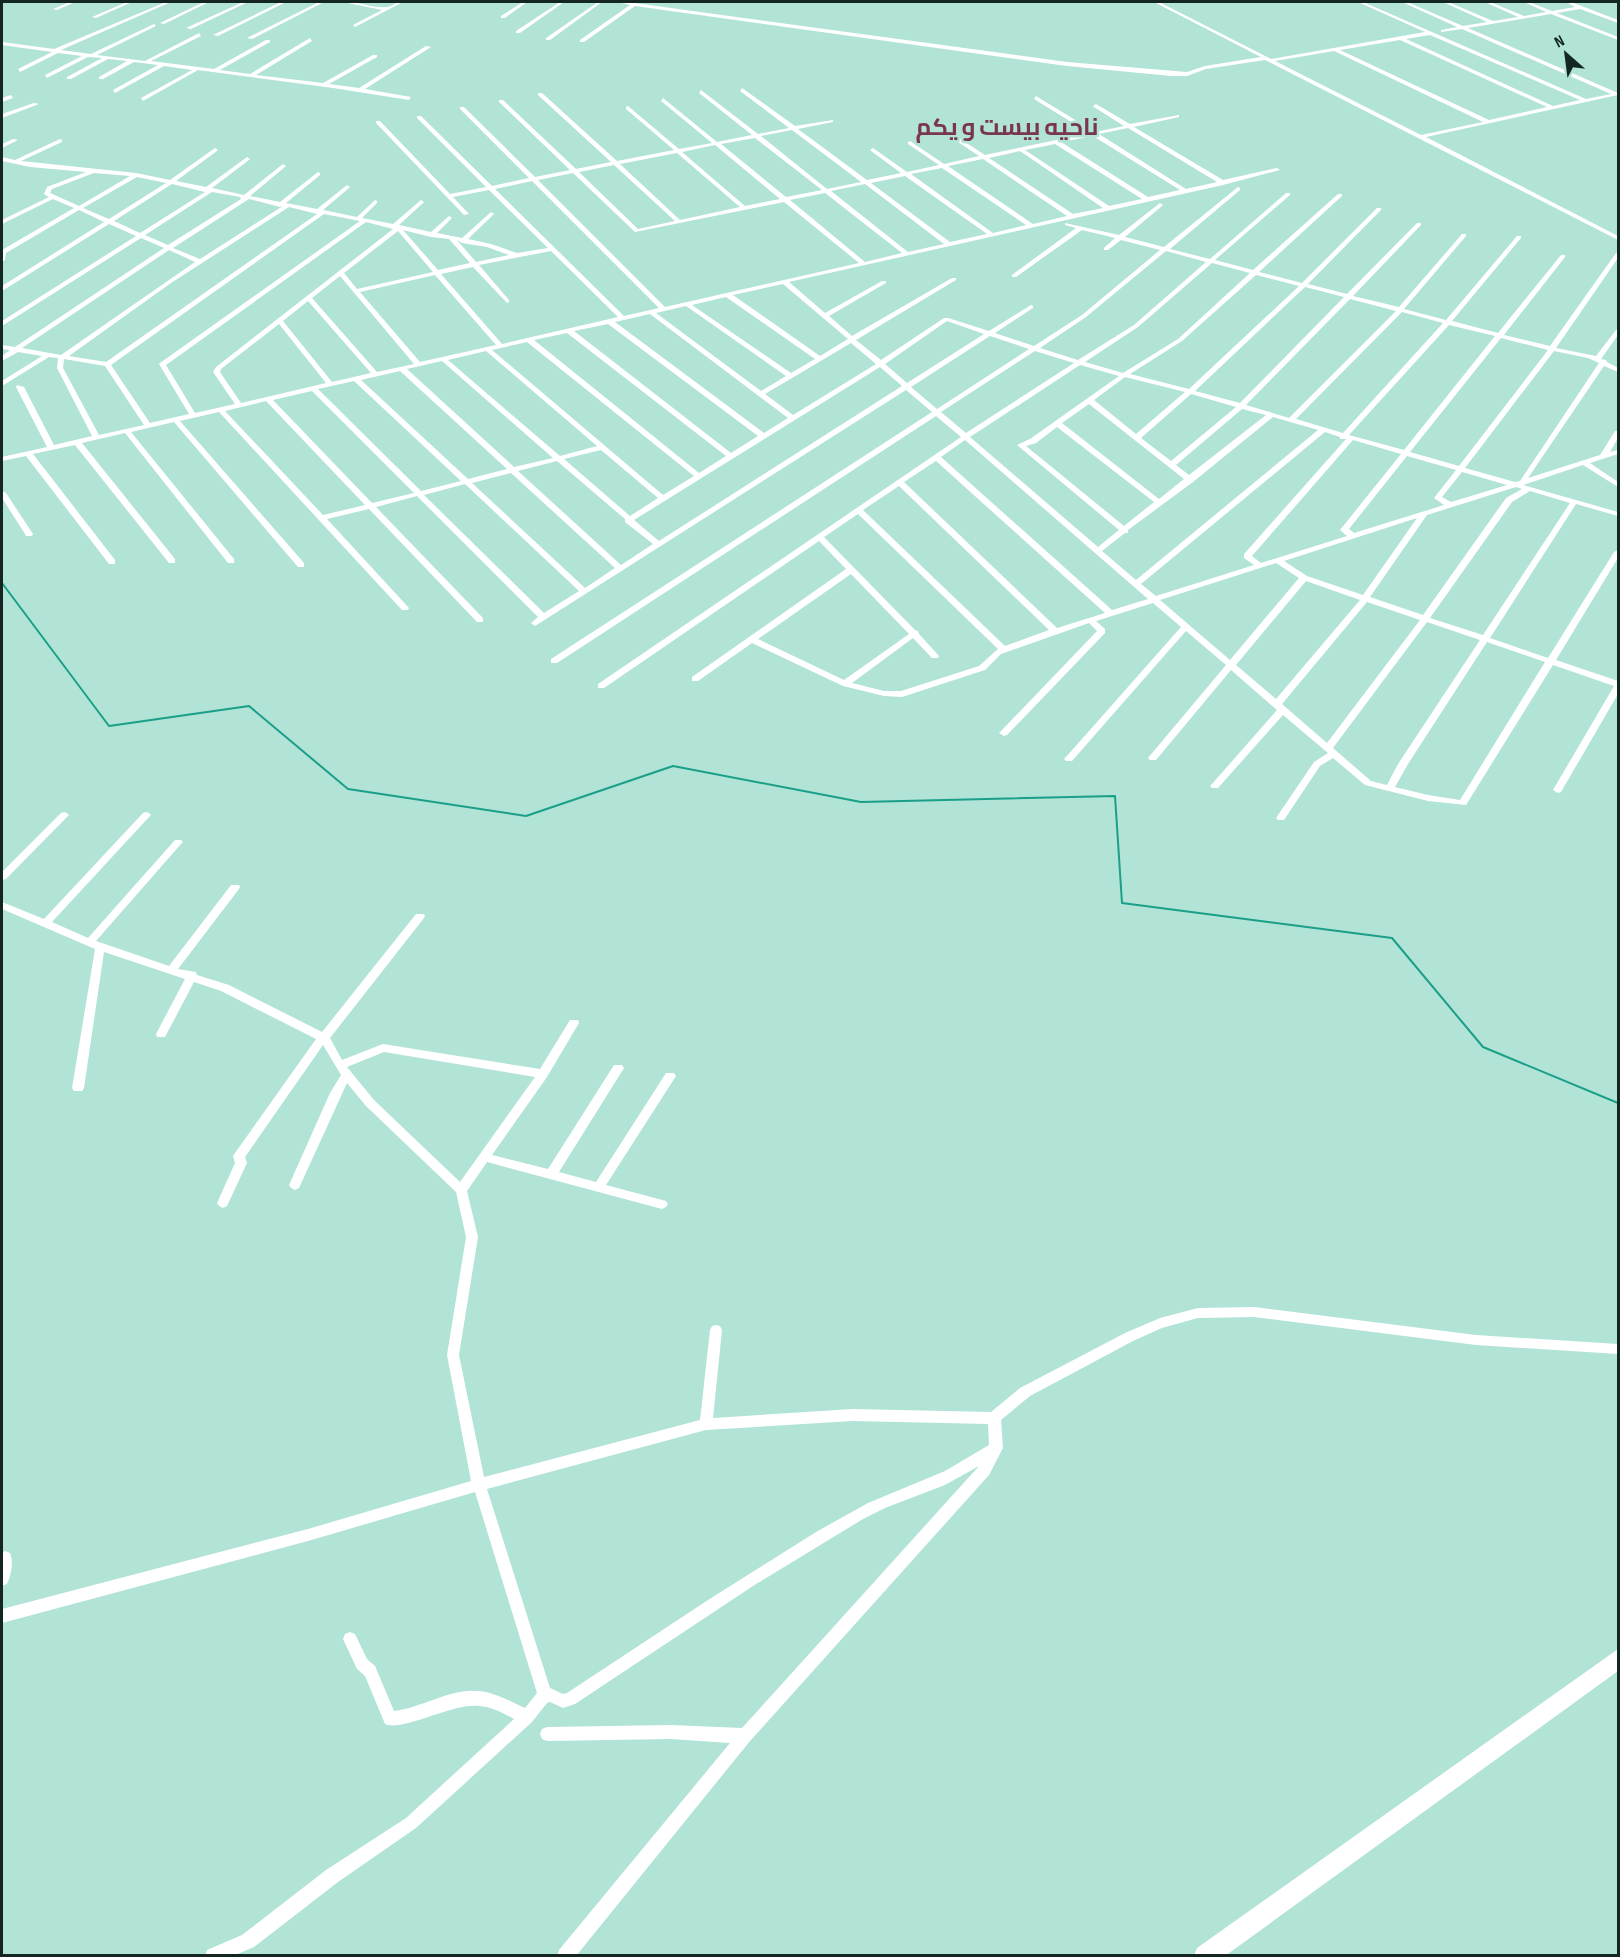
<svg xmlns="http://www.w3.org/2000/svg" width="1620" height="1957" font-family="'Sofia Sans Condensed',Cairo,sans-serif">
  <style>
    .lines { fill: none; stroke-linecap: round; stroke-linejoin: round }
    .stream { stroke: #1a9f88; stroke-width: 2 }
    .street { fill: #fff; fill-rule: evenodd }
    .secondary { fill: #fff; fill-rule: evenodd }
    .labels { text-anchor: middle; stroke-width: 5; stroke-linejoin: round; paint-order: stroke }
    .far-district-label { font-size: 24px; font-weight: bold; fill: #7a3651; stroke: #b1e3d6 }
  </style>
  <rect width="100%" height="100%" fill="#b1e3d6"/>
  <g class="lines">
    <path class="stream" d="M2,583L109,726L249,706L348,789L526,816L673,766L861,802L1115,796L1122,903L1392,938L1483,1047L1618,1103"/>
    <g class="street">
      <path d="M70,2H75L57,10L53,9Z"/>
      <path d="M127,2H132L96,18L92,17Z"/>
      <path d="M166,2H171L61,50L91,54L154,24L156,26L97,55L145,61L199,33L201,36L151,61L214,69L266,40H270V42L220,70L250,74L310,38L312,41L256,75L323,83L373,55H377V57L329,84L359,88L426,46L431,47L365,89L411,97L409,100L333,88L198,70L143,101L141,98L192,70L164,66L115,93L113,90L158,65L134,62L103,79H99V77L127,61L108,59L71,79H67V77L102,58L88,57L47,78L45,75L82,56L58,53L20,72L18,69L52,52L2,45V42L54,49Z"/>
      <path d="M204,2H209L164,24L160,23Z"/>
      <path d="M243,2H248L191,29L186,28Z"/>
      <path d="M281,2H286L218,36L213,35Z"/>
      <path d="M319,2H324L252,39L247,38Z"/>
      <path d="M343,2C357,0 372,9 386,7C393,7 396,1 403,2L355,27L353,25L382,10Z"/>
      <path d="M523,2H527L505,18H501V16Z"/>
      <path d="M560,2H564L520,33H516V31Z"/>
      <path d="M598,2H602L550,40H546V38Z"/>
      <path d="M618,2H627L1067,62L1187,72L1205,66L1261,57L1154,2H1159L1271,59L1425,32L1358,2H1363L1586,99L1611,94L1462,29L1441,32V30L1457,27L1402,2H1407L1463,26L1487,22L1443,2H1448L1493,21L1518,17L1485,2H1490L1524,16L1546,12L1524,2H1529L1552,11L1575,7L1566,2H1571L1618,20V23L1580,9L1557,13L1618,37V40L1551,14L1468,28L1618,93V95L1426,137L1618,236V240L1265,60L1206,69L1187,76H1171L1067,66L635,6L584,42H580V40L630,5ZM1430,35L1580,100L1553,106L1406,39ZM1400,40L1547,107L1489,120L1340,50ZM1334,51L1483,122L1421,135L1275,61Z"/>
      <path d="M742,88L795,126L833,120V122L798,129L867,180L901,173L871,151L870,150L873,148L907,172L939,165L908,144V142L910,141L944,164L979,156L949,136V134L951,133L985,155L1089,133L1034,99L1036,96L1095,132L1124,126L1094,107L1093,106L1096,104L1130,124L1179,115V117L1134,127L1223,180L1277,168L1280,170L1223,185L789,282L825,313L882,281H886V283L829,316L852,336L952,278H956V280L856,340L881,360L944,318H948L989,331L1031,305L1033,306V308L995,333L1034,346L1082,315L1160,250L1121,240L1108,250H1104V248L1115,238L1082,230L1016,277H1012V275L1076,228L1065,225V223L1119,235L1160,203L1163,205L1162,206L1125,237L1164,247L1238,187L1240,188V190L1170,249L1210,259L1286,193H1290V195L1215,260L1253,270L1338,194H1342V196L1259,272L1302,283L1377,208H1381V210L1308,284L1347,294L1417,223H1421V225L1353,296L1399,307L1462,234H1466V236L1404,309L1446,320L1517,236H1521V238L1452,321L1498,333L1561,255H1565V257L1504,335L1550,346L1616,253L1618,252V258L1556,348L1596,356L1616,330L1618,329V335L1601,359L1606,360L1607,362L1618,368V372L1604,366L1528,478L1600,455L1615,431H1618V438L1610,452L1618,450V454L1590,463L1618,482V487L1583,465L1523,485L1618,512V516L1576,504L1490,638L1548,658L1614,552L1618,550V558L1556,660L1618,681V694L1561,792L1558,793L1553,790L1614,686L1553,665L1466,805L1428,801L1365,785L1333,758L1320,766L1284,820H1278L1276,818L1314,762L1328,753L1283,715L1218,788H1212L1210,786L1212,784L1277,710L1231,670L1156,760H1150L1148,758L1226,665L1186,631L1072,761H1066L1064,759L1066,757L1181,627L1153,603L1096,621L1105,629V633L1007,735L1004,736L999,733L1001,731L1097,631L1089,623L1001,654L985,670L902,697L884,696L843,686L752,643L698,681H692V677L846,569L819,541L604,688H598V684L961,437L936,416L557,663H551V659L932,412L906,390L535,626L531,623L538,617L417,496L376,507L483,618V622H477L369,509L327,519L409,608L408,610H402L219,412L180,421L304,563V567H298L174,422L131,432L234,559V563H228L125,433L82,443L175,559V563H169L75,445L33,454L115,560V564H109L26,456L2,461V457L47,447L16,387L17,385L24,387L54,445L92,436L57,368L58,358L49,357L2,386V381L42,356L18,352L2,361V356L10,350L2,349V345L15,347L164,248L141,238L2,326V321L136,236L109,224L2,291V286L104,222L79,210L6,253L5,260L2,262V250L74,208L53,199L4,223L2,224V220L49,197L44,194L47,187L86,172L30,167L2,161V157L15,160L60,139L62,140V142L21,161L136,173L170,180L215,148L218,150L217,151L176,181L206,187L247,157L250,159L249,160L212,188L244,195L283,164L286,166L285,167L250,196L280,202L318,172L320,173V175L286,203L317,209L347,185L350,187L349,188L323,210L357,217L375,200L377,201V203L362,218L393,224L421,200L424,202L423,203L399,225L431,232L449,216L452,218L437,233L462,238L491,212L494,214L493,215L468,239L491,244L517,253L548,248L489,190L453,197L469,214L464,215L376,123V121H380L450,194L486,187L417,118V116H421L492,186L529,178L460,109V107H464L535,177L570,170L499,102V100H503L576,169L611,162L538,95V93H542L617,161L674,150L626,109V107L628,106L679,149L712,143L661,101L663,98L717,142L752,135L699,93L701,90L758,134L789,128L740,91ZM1128,128L1217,182L1186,189L1099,134ZM792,130L861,182L827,189L761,136ZM1093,136L1180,190L1148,197L1061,142ZM755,138L822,190L786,197L721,144ZM1055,144L1142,199L1109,206L1025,150ZM715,145L780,199L745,206L682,152ZM1020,151L1103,208L1073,214L989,158ZM677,153L740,207L680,220L620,164ZM983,159L1067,216L1033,224L948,166ZM614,165L675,221L638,229L579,172ZM942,168L1026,225L993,233L911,174ZM94,173L130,176L79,206L50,193L52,189ZM573,173L635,232L784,202L859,263L665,307L538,180ZM905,176L987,234L950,242L871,183ZM137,177L166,183L109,219L83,208ZM532,181L659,308L624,316L495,189ZM172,184L205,192L140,233L114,221ZM865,184L944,244L908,252L831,191ZM212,192L240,197L241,199L168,245L145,235ZM825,193L902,253L865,262L790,200ZM249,199L280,207L283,206L200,259L173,248ZM289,207L317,214L106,362L69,356L171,283ZM324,214L360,221L160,363L159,364L189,414L150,423L111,365ZM366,222L393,229L216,367L213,372L235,404L195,413L166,365ZM403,230L431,237L449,239L470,263L438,270ZM398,231L433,272L357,289L344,273ZM457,240L462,243L487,247L509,255L476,262ZM169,250L195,262L61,355L22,348ZM551,251L618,317L502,344L441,274L473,267L507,303L509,302V300L479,265ZM1166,251L1206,262L1134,325L1078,360L1040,348L1086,317ZM1212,263L1250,273L1178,339L1123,373L1085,362L1138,327ZM435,275L496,345L420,362L360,292ZM1256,275L1299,286L1189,389L1130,374L1182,341ZM340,276L414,364L377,372L312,298ZM783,284L848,339L820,356L733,295ZM1305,287L1344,297L1240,403L1195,391ZM726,297L815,359L791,373L692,305ZM1350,299L1396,311L1289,418L1246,405ZM308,301L371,373L332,382L283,321ZM686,306L786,376L761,391L656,313ZM1402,312L1443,323L1343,433L1296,419ZM650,314L788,418L764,433L615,322ZM947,321L984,334L907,383L885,364ZM279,324L326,383L241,403L220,372L221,369ZM608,324L758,436L731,453L574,331ZM1449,325L1495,336L1404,450L1349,435ZM567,333L726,456L699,473L534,340ZM990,336L1029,349L937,409L911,387ZM1501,338L1548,350L1459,466L1410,452ZM527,342L694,476L663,495L492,350ZM851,343L876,364L793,415L765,394ZM486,351L597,446L560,456L448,360ZM1035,351L1074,363L966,433L941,412ZM1554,351L1588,358L1599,363L1520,481L1515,482L1465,468ZM64,359L105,366L144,425L99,435L63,368ZM442,361L553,458L514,467L407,369ZM1080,365L1119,376L1030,439L1017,445L1119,530L1098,547L970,437ZM880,367L902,386L659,541L634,520ZM400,371L507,469L468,479L361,380ZM1125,377L1185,392L1136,434L1094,400ZM354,381L461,481L421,491L318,389ZM312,391L414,493L372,503L273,400ZM1191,394L1236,407L1171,461L1141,438ZM266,401L365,505L323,515L225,411ZM1089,404L1184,479L1159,499L1062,423ZM1242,409L1266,415L1189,475L1176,465ZM1273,417L1318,430L1136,580L1102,551L1125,533H1128V530L1193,482ZM1057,427L1154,502L1124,526L1026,446L1036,443ZM1325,432L1340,437V439H1346L1244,554V558L1254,565L1156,596L1141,584ZM965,440L1148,599L1112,610L941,457ZM1353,440L1401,454L1340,530L1347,536L1261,563L1252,556ZM601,450L658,498L630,516L564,459ZM1407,456L1456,470L1434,498L1444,505L1354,533L1349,529ZM557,461L625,519V522L653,544L621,565L518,471ZM936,461L1105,613L1057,628L904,482ZM1462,472L1507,485L1451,502L1442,497ZM511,473L615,568L585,588L472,483ZM465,484L579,591L544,613L424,495ZM899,486L1049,630L1005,646L863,510ZM1516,487L1522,489L1506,498L1423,615L1370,597L1427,515ZM1530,491L1570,503L1483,635L1430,618L1512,502ZM858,514L998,649L979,666L901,691H884L852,683L913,638L932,658H938L939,656L919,634L918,631L915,630L824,537ZM1417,518L1363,595L1307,576L1284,561ZM1276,563L1299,578L1230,660L1160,600ZM851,574L909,634L844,680L758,639ZM1306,581L1360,600L1276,699L1236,665ZM1367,602L1420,620L1327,743L1282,704ZM1427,622L1480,640L1398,764L1387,785L1371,781L1333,748ZM1487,642L1545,662L1460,800L1428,795L1395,787L1408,764Z"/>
      <path d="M11,95L13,98L2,102V98Z"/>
      <path d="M34,103L39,104L2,118V114Z"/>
      <path d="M13,139L18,140L2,148V144Z"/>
      <path d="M2,491L6,493L33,534L32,536H26L25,534L2,498Z"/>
      <path d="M64,812L67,813L69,815L67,817L6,879L2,880V872L61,813Z"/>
      <path d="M146,812L149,813L151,815L149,817L52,922L88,938L175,840H181L183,842L181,844L96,941L169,966L231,885H239L240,887L239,889L178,969L196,972L197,975L229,985L322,1032L416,914H424L425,916L424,918L330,1038L342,1060L383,1044L540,1069L570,1020H578L579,1023L547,1077L492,1155L548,1169L614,1065H622L624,1068L559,1172L596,1182L666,1073H674L676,1076L606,1185L666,1201L668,1204L666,1207L662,1209L487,1162L467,1191L478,1237L459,1355L484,1477L700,1420L710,1330L712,1326L716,1325L720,1326L722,1330L713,1418L853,1409L991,1412L1020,1388L1125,1333L1160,1318L1198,1308L1254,1307L1476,1335L1618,1344V1354L1476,1345L1254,1317L1198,1318L1162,1328L1133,1341L1030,1396L1001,1420L1003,1448L989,1475L750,1741L576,1956H557L559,1950L730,1743L671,1739L547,1741L542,1739L540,1734L542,1729L547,1727L671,1725L742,1728L979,1466L945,1485L885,1508L863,1519L753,1586L575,1704L563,1708L550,1702L547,1703L532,1722L416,1828L338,1882L254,1947L233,1956H205L207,1950L242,1935L326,1870L406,1818L514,1719C503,1713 492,1707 479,1706C452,1703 403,1732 385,1724L365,1676L357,1669L343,1639L345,1634L350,1632L355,1634L367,1659L375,1666L394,1711C425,1707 454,1685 486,1692C499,1695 512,1702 525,1708L537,1693L475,1492L308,1541L2,1623V1609L308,1529L471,1481L447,1355L466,1237L456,1192L366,1106L347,1083L299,1188L295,1190L291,1188L289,1185L330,1093L341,1075L323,1045L245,1157L247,1163L227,1206L223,1208L219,1206L217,1203L235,1163L233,1156L235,1153L316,1039L221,991L194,982L165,1037H157L156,1034L185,979L104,952L84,1088L82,1091H74L72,1088L95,949L2,909V902L44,919L143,813ZM384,1052L535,1077L460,1182L374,1100L347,1067ZM853,1421L988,1424L989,1445L945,1471L868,1503L816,1532L708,1600L567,1693L563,1694L550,1688L487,1489L706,1430Z"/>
      <path d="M5,1551L10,1553C14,1562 11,1575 7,1584L2,1586V1553Z"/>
    </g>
    <path class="secondary" d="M1618,1649V1671L1225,1956H1194L1197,1948Z"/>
  </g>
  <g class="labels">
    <g class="far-district-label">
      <text x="1007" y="135">ناحیه بیست و یکم</text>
    </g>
  </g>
  <rect width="1620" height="1957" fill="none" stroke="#132622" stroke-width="6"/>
  <g transform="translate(1566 54) rotate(332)" stroke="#b1e3d6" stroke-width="4.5" paint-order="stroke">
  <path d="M0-4.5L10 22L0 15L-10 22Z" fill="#132622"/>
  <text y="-9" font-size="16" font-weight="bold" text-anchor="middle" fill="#132622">N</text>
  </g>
</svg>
